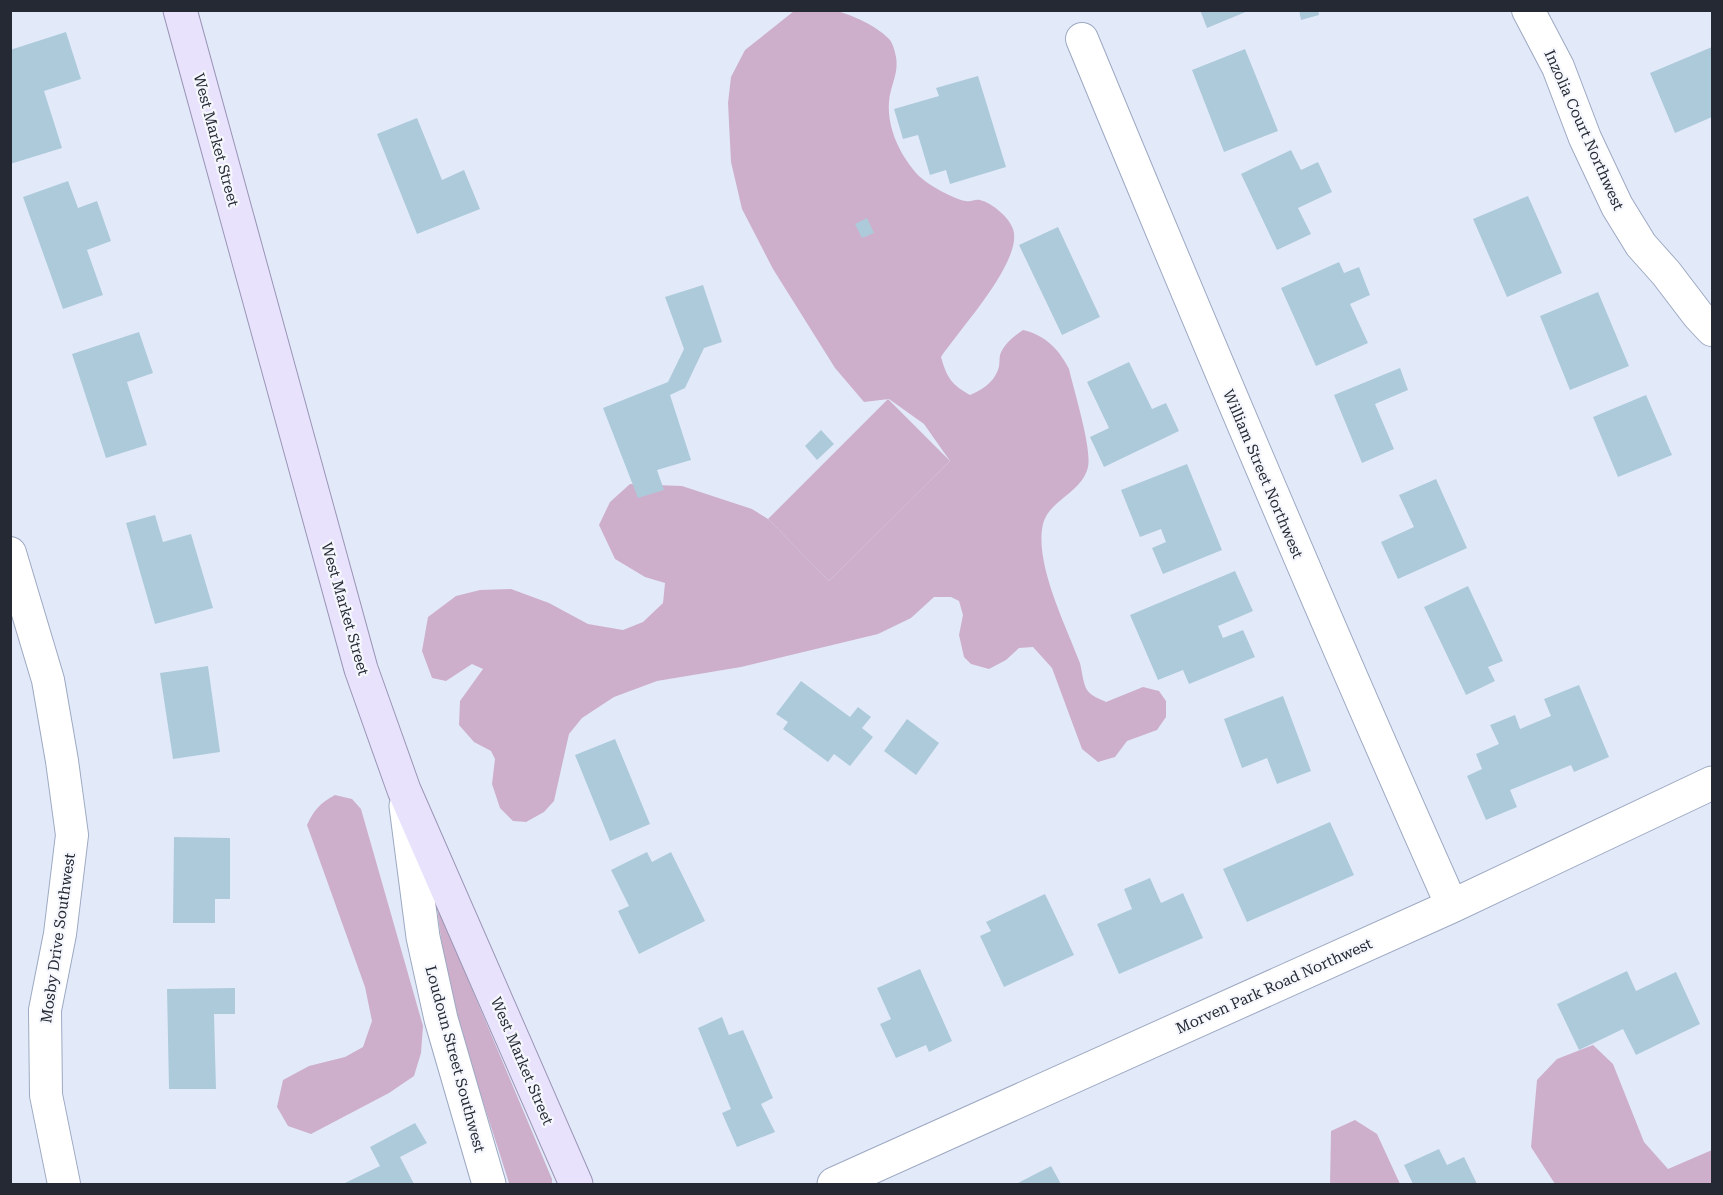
<svg xmlns="http://www.w3.org/2000/svg" width="1723" height="1195" font-family="'Roboto Serif',serif">
  <style>
    .green { fill: #cdafcb }
    .forest { fill: #ceafcb }
    .building { fill: #adcada }
    .lines { fill: none; stroke-linecap: round; stroke-linejoin: round }
    .street-casing { stroke: #9da9c2; stroke-width: 34 }
    .secondary-casing { stroke: #9da9c2; stroke-width: 35 }
    .primary-casing { stroke: #9a95b6; stroke-width: 35 }
    .street { stroke: #fff; stroke-width: 32 }
    .secondary { stroke: #fff; stroke-width: 33 }
    .primary { stroke: #e9e2fd; stroke-width: 33 }
    .labels { text-anchor: middle; stroke-width: 4.5; stroke-linejoin: round; paint-order: stroke }
    .street-label { font-size: 15px; fill: #242933; stroke: #f5f7fd }
  </style>
  <rect width="100%" height="100%" fill="#e2eafa"/>
  <g class="green">
    <path d="M888,399L950,461L829,581L768,519Z"/>
    <path d="M437,906L552,1179V1184L509,1183C481,1092 446,1001 437,906Z"/>
  </g>
  <g class="forest">
    <path d="M794,11C807,11 822,8 835,11C850,13 880,28 890,40C893,44 895,52 896,57C899,74 890,86 889,102C887,129 901,157 919,176C927,184 955,200 966,201C971,202 975,199 980,200C992,203 1009,217 1013,229C1024,260 958,331 941,357C947,378 951,384 970,395C982,390 993,383 998,370C1000,365 999,360 1000,355C1004,344 1013,337 1023,330C1045,335 1059,349 1069,369C1074,391 1092,448 1088,467C1082,493 1049,500 1043,524C1034,563 1066,626 1080,663C1082,671 1083,683 1087,690C1091,696 1100,699 1106,702L1143,687L1159,691L1166,701V717L1157,730L1127,741L1115,757L1098,762L1082,749L1052,668L1033,647L1019,648L1006,660L989,669L971,664L964,657L959,635L963,615L959,601L951,597H934L911,618L878,634L741,667L657,681L614,697L582,718L569,734L554,801L544,812L526,822L513,821L500,808L492,784L495,759L491,751L474,742L459,725L460,701L483,669L472,664L446,681L432,678L422,651L428,617L456,596L480,590L511,589L549,603L588,624L623,630L643,622L663,603L665,583L645,577L615,559L599,525L610,502L630,484L682,486L752,509L768,519L829,581L950,461L924,424L889,399L864,402L835,368L773,269L742,209L731,162L728,103L731,77L745,50Z"/>
    <path d="M335,795L352,799L361,809L423,1026L421,1053L414,1076L389,1093L311,1134L288,1126L277,1107L283,1080L309,1066L345,1057L363,1047L372,1021L365,987L307,825C314,810 320,803 335,795Z"/>
    <path d="M1593,1045L1613,1064L1644,1142L1668,1169L1712,1150V1184H1555L1531,1147L1537,1080L1557,1059Z"/>
    <path d="M1355,1120L1377,1134L1400,1184H1330L1331,1131Z"/>
  </g>
  <g class="building">
    <path d="M1200,10H1248V11L1207,28Z"/>
    <path d="M1299,10H1318L1319,15L1301,20Z"/>
    <path d="M66,32L81,79L44,91L62,148L10,164V50Z"/>
    <path d="M1712,47V117L1675,133L1650,73Z"/>
    <path d="M1245,49L1278,131L1224,152L1192,70Z"/>
    <path d="M978,76L1006,167L950,184L946,170L930,175L918,135L903,139L894,109L939,96L936,88Z"/>
    <path d="M417,118L442,180L464,170L480,209L417,234L377,134Z"/>
    <path d="M1291,150L1301,170L1318,162L1332,192L1298,208L1311,234L1277,250L1241,174Z"/>
    <path d="M68,181L78,208L97,201L111,241L87,250L103,295L63,309L23,197Z"/>
    <path d="M1528,196L1562,273L1507,297L1473,219Z"/>
    <path d="M867,218L874,233L862,238L855,224Z"/>
    <path d="M1058,227L1100,317L1062,335L1019,245Z"/>
    <path d="M1339,262L1344,273L1359,267L1370,295L1350,304L1368,343L1316,366L1281,288Z"/>
    <path d="M703,285L722,342L704,348L685,388L670,395L691,460L657,470L664,490L638,498L603,408L668,382L684,349L665,297Z"/>
    <path d="M1598,292L1629,366L1570,390L1540,316Z"/>
    <path d="M139,332L153,373L127,382L147,445L106,458L72,354Z"/>
    <path d="M1129,362L1152,409L1166,403L1179,431L1104,467L1090,437L1109,428L1087,382Z"/>
    <path d="M1400,368L1408,390L1375,404L1394,449L1362,463L1334,395Z"/>
    <path d="M1646,395L1672,455L1618,477L1593,417Z"/>
    <path d="M821,430L834,444L817,460L805,446Z"/>
    <path d="M1187,464L1222,550L1163,574L1152,548L1166,542L1161,529L1140,537L1121,490Z"/>
    <path d="M1436,479L1467,548L1398,579L1381,542L1414,527L1399,495Z"/>
    <path d="M155,515L163,542L191,534L213,608L155,624L126,523Z"/>
    <path d="M1235,571L1253,611L1218,626L1223,638L1243,630L1255,657L1189,684L1183,670L1158,680L1130,615Z"/>
    <path d="M1468,586L1503,661L1488,667L1495,681L1466,695L1424,607Z"/>
    <path d="M208,666L220,752L173,759L160,673Z"/>
    <path d="M801,681L850,717L858,707L871,717L862,728L873,737L850,766L834,754L828,762L783,729L788,722L776,714Z"/>
    <path d="M1579,685L1609,757L1574,772L1571,765L1510,790L1517,807L1486,820L1467,776L1482,769L1476,754L1499,744L1490,725L1515,715L1520,729L1551,716L1544,699Z"/>
    <path d="M1283,696L1311,771L1277,784L1267,758L1242,768L1224,719Z"/>
    <path d="M907,719L939,743L916,775L884,751Z"/>
    <path d="M615,739L650,824L610,841L575,755Z"/>
    <path d="M1330,822L1354,875L1247,922L1223,869Z"/>
    <path d="M174,837L230,838V899H215V923H173Z"/>
    <path d="M647,852L652,862L671,852L705,921L639,954L618,911L629,906L611,870Z"/>
    <path d="M1150,878L1161,903L1183,893L1203,938L1119,974L1097,924L1132,909L1124,889Z"/>
    <path d="M1045,894L1074,955L1004,987L980,936L991,931L986,922Z"/>
    <path d="M920,969L952,1041L929,1052L926,1045L896,1058L880,1024L891,1019L877,988Z"/>
    <path d="M1627,971L1636,991L1676,972L1700,1024L1636,1055L1623,1029L1579,1050L1557,1004Z"/>
    <path d="M235,988V1014H214L216,1089H169L167,989Z"/>
    <path d="M722,1017L729,1035L743,1030L773,1098L761,1104L775,1132L737,1147L722,1113L731,1109L698,1028Z"/>
    <path d="M415,1123L427,1143L400,1157L414,1184H343L380,1166L370,1147Z"/>
    <path d="M1439,1149L1447,1165L1464,1157L1477,1184H1413L1404,1165Z"/>
    <path d="M1051,1166L1061,1184H1016Z"/>
  </g>
  <g class="lines">
    <g class="street-casing">
      <g id="street">
        <path d="M1528,10L1558,67L1585,138L1617,206L1641,245L1666,273L1698,315L1712,330"/>
        <path d="M1082,39C1202,329 1324,619 1452,906"/>
        <path d="M10,553L48,680L62,761L72,835L60,934L45,1010L46,1095L64,1184"/>
      </g>
    </g>
    <g class="secondary-casing">
      <g id="secondary">
        <path d="M406,806L423,937L441,1019L489,1184"/>
        <path d="M834,1184L1452,906L1712,783"/>
      </g>
    </g>
    <g class="primary-casing">
      <path id="primary" d="M180,10L361,669L404,790L576,1184"/>
    </g>
    <use href="#street" class="street"/>
    <use href="#secondary" class="secondary"/>
    <use href="#primary" class="primary"/>
  </g>
  <g class="labels">
    <g class="street-label">
      <text transform="translate(1584 130) rotate(66)" y="5">Inzolia Court Northwest</text>
      <text transform="translate(216 140) rotate(75)" y="5">West Market Street</text>
      <text transform="translate(1263 474) rotate(67)" y="5">William Street Northwest</text>
      <text transform="translate(345 609) rotate(74)" y="5">West Market Street</text>
      <text transform="translate(58 938) rotate(-82)" y="5">Mosby Drive Southwest</text>
      <text transform="translate(1274 986) rotate(-24)" y="5">Morven Park Road Northwest</text>
      <text transform="translate(455 1059) rotate(75)" y="5">Loudoun Street Southwest</text>
      <text transform="translate(522 1061) rotate(67)" y="5">West Market Street</text>
    </g>
  </g>
  <rect width="1723" height="1195" fill="none" stroke="#242933" stroke-width="24"/>
</svg>
